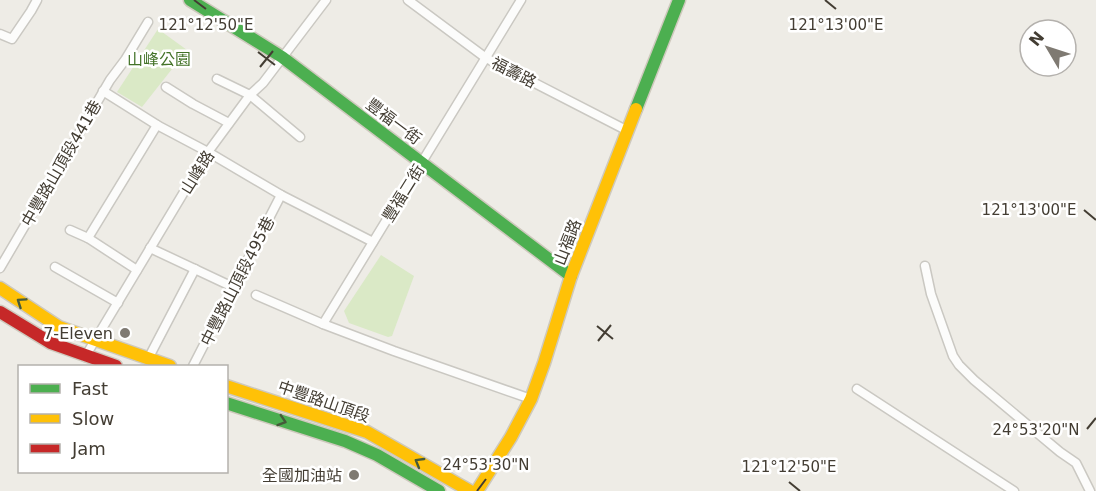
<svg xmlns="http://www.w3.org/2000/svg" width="1096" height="491" font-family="'DejaVu Sans','Noto Sans TC',sans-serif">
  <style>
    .green { fill: #dae9c6 }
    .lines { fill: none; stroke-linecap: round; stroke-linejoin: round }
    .street-casing { stroke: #cac8c2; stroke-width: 11 }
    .fast-casing { stroke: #cec9bd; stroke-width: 15 }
    .slow-casing { stroke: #cec9bd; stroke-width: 15 }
    .jam-casing { stroke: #cec9bd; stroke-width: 15 }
    .street { stroke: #fcfcfb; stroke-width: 8 }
    .fast { stroke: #4caf50; stroke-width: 12 }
    .slow { stroke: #ffc107; stroke-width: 12 }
    .jam { stroke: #c62828; stroke-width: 12 }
    .oneway { stroke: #455a3a }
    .ticks { fill: none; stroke: #433d33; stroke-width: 2 }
    .poi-dot { fill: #7f7a72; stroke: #fff; stroke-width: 2 }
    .labels { text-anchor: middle; stroke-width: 5; stroke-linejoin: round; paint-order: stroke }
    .park-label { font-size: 16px; fill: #437328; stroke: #fff }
    .street-label { font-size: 16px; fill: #433d33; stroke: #fff }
    .poi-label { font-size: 16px; fill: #433d33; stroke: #fff; text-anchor: end }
    .ticks-label { font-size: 15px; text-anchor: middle; fill: #433d33; stroke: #fff; stroke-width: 5; stroke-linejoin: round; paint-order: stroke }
  </style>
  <rect width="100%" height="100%" fill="#eeece6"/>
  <g class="green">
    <path d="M158,29L187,50L142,107L117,92Z"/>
    <path d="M381,255L414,276L392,336L388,337L349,323L344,311Z"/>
  </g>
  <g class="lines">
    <g class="street-casing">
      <g id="street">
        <path d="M408,0L486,58L628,131"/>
        <path d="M0,34L12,39L31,11L37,0"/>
        <path d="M217,79L250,95L300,137"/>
        <path d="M166,87L193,104L229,123"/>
        <path d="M103,91L157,125L208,152L281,195L373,242"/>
        <path d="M70,230L88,238L137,270"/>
        <path d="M88,238L157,125"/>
        <path d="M150,248L235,288"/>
        <path d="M925,266L931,294L953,356L959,365L974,380L1060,452L1076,463L1090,491"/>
        <path d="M55,267L118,303"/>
        <path d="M0,268L110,80L125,60L148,22"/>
        <path d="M256,295L323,324L394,351L531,399"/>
        <path d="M323,324L521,0"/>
        <path d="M85,357L208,152L250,95L263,83L326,0"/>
        <path d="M148,359L195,269"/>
        <path d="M193,366L281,195"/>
        <path d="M857,389L1014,491"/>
      </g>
    </g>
    <g class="fast-casing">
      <g id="fast">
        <path d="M190,0L282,57L571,276"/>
        <path d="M636,109L679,0"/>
        <path d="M226,403L345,441L377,455L439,491"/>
      </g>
    </g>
    <g class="slow-casing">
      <g id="slow">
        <path d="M0,288L59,327L170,366"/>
        <path d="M226,386L367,432L470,491"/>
        <path d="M477,491L511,437L531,399L544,363L571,276L636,109"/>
      </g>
    </g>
    <g class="jam-casing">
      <path id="jam" d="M0,312L51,343L116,366"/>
    </g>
    <use href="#street" class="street"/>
    <use href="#fast" class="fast"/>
    <use href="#slow" class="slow"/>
    <use href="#jam" class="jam"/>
  </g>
  <defs><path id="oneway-chevron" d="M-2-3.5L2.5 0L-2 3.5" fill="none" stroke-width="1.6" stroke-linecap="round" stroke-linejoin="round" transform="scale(1.5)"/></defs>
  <g class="oneway">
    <use href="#oneway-chevron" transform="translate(21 302) rotate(-146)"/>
    <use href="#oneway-chevron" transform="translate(282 421) rotate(18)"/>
    <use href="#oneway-chevron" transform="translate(419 462) rotate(-150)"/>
  </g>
  <path class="ticks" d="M194,0L206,9M825,0L836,9M258,52L275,65M260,67L273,51M1084,210L1096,220M597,326L613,339M598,341L611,325M1087,429L1096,418M789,482L800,491M477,491L486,479"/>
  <g class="poi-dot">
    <circle cx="125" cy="333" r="6"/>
    <circle cx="354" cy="475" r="6"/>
  </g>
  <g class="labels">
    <g class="park-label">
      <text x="159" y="65">山峰公園</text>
    </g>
    <g class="street-label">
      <text transform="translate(514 72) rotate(27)" y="6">福壽路</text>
      <text transform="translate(394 121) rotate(37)" y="6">豐福一街</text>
      <text transform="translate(61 163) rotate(-60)" y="6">中豐路山頂段441巷</text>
      <text transform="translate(197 172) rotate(-58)" y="6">山峰路</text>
      <text transform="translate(403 193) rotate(-58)" y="6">豐福二街</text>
      <text transform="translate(567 242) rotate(-69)" y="6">山福路</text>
      <text transform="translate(237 281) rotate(-63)" y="6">中豐路山頂段495巷</text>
      <text transform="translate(324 401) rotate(19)" y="6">中豐路山頂段</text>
    </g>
    <g class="poi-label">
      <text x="113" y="339">7-Eleven</text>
      <text x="342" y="481">全國加油站</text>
    </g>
  </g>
  <g class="ticks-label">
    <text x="206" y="30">121°12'50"E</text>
    <text x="836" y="30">121°13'00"E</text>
    <text x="1029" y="215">121°13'00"E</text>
    <text x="1036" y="435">24°53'20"N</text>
    <text x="486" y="470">24°53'30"N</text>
    <text x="789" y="472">121°12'50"E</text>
  </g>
  <rect x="18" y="365" width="210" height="108" fill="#ffffff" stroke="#b4b1ad" stroke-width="1.5"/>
  <rect x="30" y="384" width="30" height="9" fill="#4caf50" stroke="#b4b1ad" stroke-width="1.5"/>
  <text x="72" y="395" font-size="18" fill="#433d33">Fast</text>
  <rect x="30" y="414" width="30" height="9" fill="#ffc107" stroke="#b4b1ad" stroke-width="1.5"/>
  <text x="72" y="425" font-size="18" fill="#433d33">Slow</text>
  <rect x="30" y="444" width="30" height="9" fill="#c62828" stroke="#b4b1ad" stroke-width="1.5"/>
  <text x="72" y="455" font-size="18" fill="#433d33">Jam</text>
  <g transform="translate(1048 48) rotate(309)"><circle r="28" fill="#ffffff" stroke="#b4b1ad" stroke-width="1.5"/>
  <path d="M0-4.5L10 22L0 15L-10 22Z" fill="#7f7a72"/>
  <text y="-9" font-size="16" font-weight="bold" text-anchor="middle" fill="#433d33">N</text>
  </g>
</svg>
